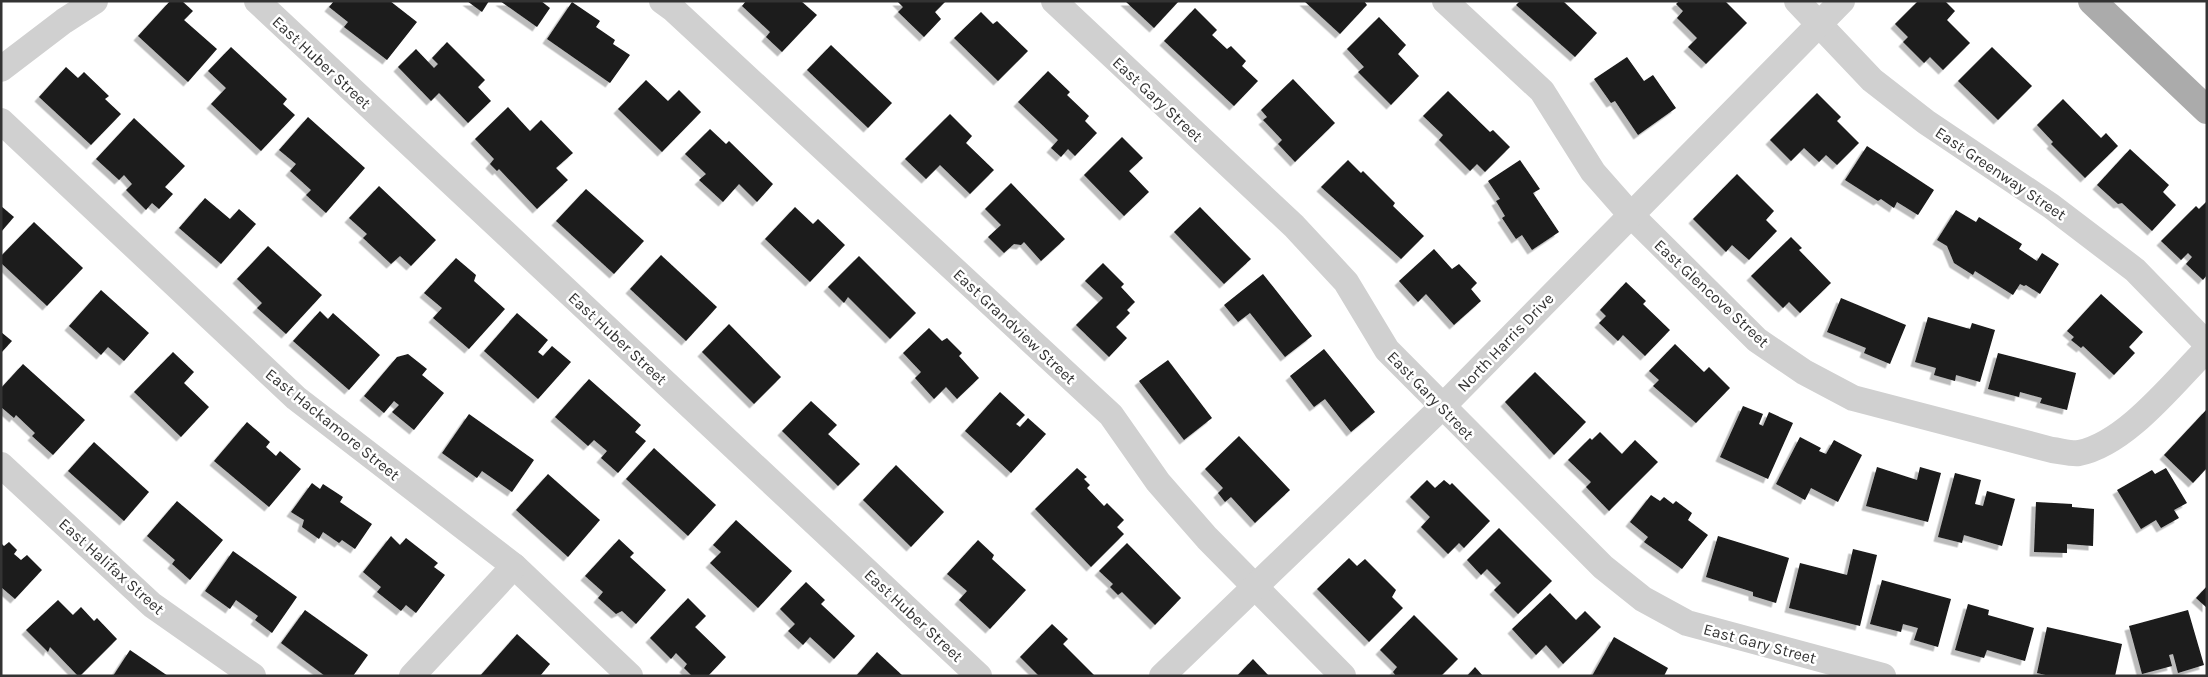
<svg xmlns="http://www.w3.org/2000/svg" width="2208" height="677" font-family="Karla,sans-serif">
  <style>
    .building { fill: #1a1a1a; filter: url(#shadow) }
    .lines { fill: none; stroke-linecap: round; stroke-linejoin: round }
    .minor { stroke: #d0d0d0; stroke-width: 26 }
    .major { stroke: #ababab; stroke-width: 28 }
    .labels { text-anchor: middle; stroke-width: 5; stroke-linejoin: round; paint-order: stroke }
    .street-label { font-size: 16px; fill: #333; stroke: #fff }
  </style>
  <defs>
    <filter id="shadow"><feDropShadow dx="-4.5" dy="4.5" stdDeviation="0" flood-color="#0004"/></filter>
  </defs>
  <rect width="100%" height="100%" fill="#fff"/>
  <g class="building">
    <path d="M170,1H182L193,11L184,20L217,49L188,82L138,36Z"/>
    <path d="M334,1H390L417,22L387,60L344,27L348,22L329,7Z"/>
    <path d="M467,1H489L482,12Z"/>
    <path d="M500,1H541L550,8L537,27Z"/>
    <path d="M746,1H801L817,15L782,52L766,37L770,32L742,6Z"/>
    <path d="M897,1H946L935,12L941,19L924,37L898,12L903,7Z"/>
    <path d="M1125,1H1179L1154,28Z"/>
    <path d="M1304,1H1364L1367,5L1340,34Z"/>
    <path d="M1520,1H1563L1597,33L1575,57L1516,5Z"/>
    <path d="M1679,1H1725L1747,23L1706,64L1688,47L1697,38L1677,18L1683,11L1676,4Z"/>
    <path d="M1918,1H1945L1955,11L1947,20L1970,43L1943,70L1930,57L1924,63L1903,42L1908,37L1895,24Z"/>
    <path d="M572,2L600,21L596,27L615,40L613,44L630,55L610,83L547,39Z"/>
    <path d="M1195,8L1217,30L1212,35L1227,49L1231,46L1246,61L1242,66L1258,81L1234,106L1164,41Z"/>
    <path d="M981,12L993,24L997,21L1028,51L998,81L954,38Z"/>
    <path d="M1379,17L1406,45L1398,54L1419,76L1391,105L1358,72L1364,67L1347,49Z"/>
    <path d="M447,42L485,80L478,87L491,101L468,123L439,93L431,101L398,67L416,49L434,68L438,64L432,58Z"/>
    <path d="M831,45L892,103L868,128L807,70Z"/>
    <path d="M231,47L287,99L283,104L295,115L261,151L211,104L226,88L208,71Z"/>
    <path d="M1992,47L2032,86L1998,120L1958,81Z"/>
    <path d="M1627,57L1644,81L1653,75L1676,108L1638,135L1615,101L1611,103L1594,79Z"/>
    <path d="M66,67L78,78L84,72L109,96L105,99L121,114L91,145L39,97Z"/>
    <path d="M1048,71L1070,92L1067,95L1089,116L1085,121L1097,133L1075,156L1068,149L1061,157L1051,148L1058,140L1018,102Z"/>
    <path d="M1293,79L1335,123L1295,162L1278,144L1282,140L1263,120L1267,117L1261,110Z"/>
    <path d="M646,80L668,101L679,90L701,112L662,152L618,109Z"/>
    <path d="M1448,91L1490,132L1493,130L1510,147L1485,172L1477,164L1470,171L1439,140L1443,135L1423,116Z"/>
    <path d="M1817,93L1841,117L1837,121L1859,143L1837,165L1826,155L1819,162L1804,148L1791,161L1770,140Z"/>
    <path d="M2063,99L2101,138L2106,133L2118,146L2085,178L2051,144L2053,142L2037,125Z"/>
    <path d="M508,107L530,131L541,120L573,153L556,168L568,180L537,209L499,169L497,171L490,164L494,159L475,139Z"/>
    <path d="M950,114L972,136L966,143L994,170L970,194L940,165L926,179L905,159Z"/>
    <path d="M308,117L365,168L326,213L306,195L311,190L290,171L296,164L279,150Z"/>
    <path d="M134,118L185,166L165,187L173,194L159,209L152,203L146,210L126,190L132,184L124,175L119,180L96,159Z"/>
    <path d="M710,129L726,144L729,141L773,184L757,202L739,184L723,202L699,180L706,174L685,154Z"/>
    <path d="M1122,137L1143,158L1129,171L1149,192L1124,216L1084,175Z"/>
    <path d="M1867,146L1934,190L1918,215L1897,202L1894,208L1881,199L1878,201L1845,180Z"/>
    <path d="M2130,149L2169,185L2163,192L2176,205L2152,231L2122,203L2118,204L2097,185Z"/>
    <path d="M1348,160L1361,173L1363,171L1395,203L1393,206L1424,236L1401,259L1321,187Z"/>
    <path d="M1520,160L1540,189L1533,193L1559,232L1532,250L1522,235L1516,239L1502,218L1505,216L1496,201L1500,199L1488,181Z"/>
    <path d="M1737,174L1774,211L1766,220L1777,231L1749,260L1732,245L1726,252L1693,219Z"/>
    <path d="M1011,183L1065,239L1041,261L1024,242L1021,245L1014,244L1004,253L988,237L1001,225L985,209Z"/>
    <path d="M379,186L436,240L411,266L400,256L391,264L363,238L367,234L349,218Z"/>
    <path d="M586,189L644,241L614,274L556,221Z"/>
    <path d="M205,198L230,219L239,209L256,224L221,264L179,228Z"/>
    <path d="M2207,201V275L2203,280L2186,264L2192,257L2188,253L2181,260L2161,241L2196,206L2199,209Z"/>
    <path d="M1,206L14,217L1,232Z"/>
    <path d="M795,207L813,224L818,219L845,245L810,282L765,239Z"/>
    <path d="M1200,207L1251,259L1224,284L1174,232Z"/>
    <path d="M1956,210L1976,222L1979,217L2022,244L2019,249L2037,261L2042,253L2059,264L2040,294L2026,285L2024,286L2020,284L2013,295L1975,271L1973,275L1954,263L1947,246L1937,240Z"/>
    <path d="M34,222L83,268L47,306L1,263V256Z"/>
    <path d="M1791,237L1802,248L1799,250L1831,283L1800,313L1789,302L1783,308L1751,276Z"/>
    <path d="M268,246L322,295L286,334L257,308L262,303L237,279Z"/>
    <path d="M1434,249L1452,269L1459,264L1477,283L1471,289L1481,301L1454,325L1426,294L1418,302L1399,281Z"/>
    <path d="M661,255L717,307L686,341L630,289Z"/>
    <path d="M859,256L916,313L890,339L848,297L844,303L828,287Z"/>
    <path d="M456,258L476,275L474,281L505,309L469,349L433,318L442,308L424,293Z"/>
    <path d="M1103,263L1124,284L1121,287L1135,302L1127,310L1130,313L1116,327L1127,338L1109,357L1076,325L1103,298L1085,281Z"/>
    <path d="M1263,274L1312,336L1285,357L1250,313L1238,322L1224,305Z"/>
    <path d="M1626,282L1646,301L1643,304L1670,330L1645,356L1623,335L1618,341L1599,323L1606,316L1600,310Z"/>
    <path d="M101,290L149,333L124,361L108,347L101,355L69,326Z"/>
    <path d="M2101,294L2143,332L2129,347L2135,353L2114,375L2083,346L2081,348L2071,340L2074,337L2067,331Z"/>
    <path d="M1841,298L1906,325L1890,364L1864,353L1866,348L1827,332Z"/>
    <path d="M320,311L328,319L333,313L380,355L349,390L293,341Z"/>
    <path d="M517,313L548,340L538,352L543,356L552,346L571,362L538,399L484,351Z"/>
    <path d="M1928,317L1970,329L1972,323L1995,330L1980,382L1956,375L1955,381L1934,375L1936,368L1915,362Z"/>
    <path d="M729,324L781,377L754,404L702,352Z"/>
    <path d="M929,328L942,341L947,338L962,353L959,356L979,378L957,399L946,387L934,399L915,378L921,372L903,353Z"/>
    <path d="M1,332L12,341L1,353Z"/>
    <path d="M1675,344L1704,372L1709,367L1730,388L1696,423L1653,386L1659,380L1649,371Z"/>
    <path d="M1324,349L1375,412L1351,432L1325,399L1314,407L1290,376Z"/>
    <path d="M173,352L194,372L184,383L209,407L181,437L134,392Z"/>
    <path d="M1998,353L2076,373L2067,410L2040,403L2042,398L2020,392L2019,397L1988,389Z"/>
    <path d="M408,354L427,369L422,375L444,393L414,430L392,412L399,405L394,401L384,413L364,396L397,357Z"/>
    <path d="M1168,360L1212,418L1184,440L1139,381Z"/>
    <path d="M23,364L85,420L53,455L32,436L35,433L16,415L14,418L1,407V388Z"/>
    <path d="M1535,372L1586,422L1554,455L1505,402Z"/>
    <path d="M589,379L641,425L635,432L646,441L618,473L601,458L607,451L594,440L588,446L555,417Z"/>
    <path d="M1000,392L1025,415L1016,424L1020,427L1028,418L1046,434L1011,473L965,431Z"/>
    <path d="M811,401L837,425L828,434L860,464L838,486L782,431Z"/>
    <path d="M1743,406L1763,414L1759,424L1763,426L1769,412L1793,423L1768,479L1720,457Z"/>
    <path d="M2207,409V468L2193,483L2164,455Z"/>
    <path d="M469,414L534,460L512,492L482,471L477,478L442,453Z"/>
    <path d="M247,422L270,442L266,447L276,456L280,451L301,469L269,507L214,461Z"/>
    <path d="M1600,432L1622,454L1635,440L1658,462L1609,511L1586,487L1591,482L1568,460L1590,438L1592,440Z"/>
    <path d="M1239,436L1290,490L1255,523L1231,497L1225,502L1218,493L1223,488L1205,469Z"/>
    <path d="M1800,437L1821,448L1819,451L1826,454L1834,440L1862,455L1838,502L1811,488L1805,500L1776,484Z"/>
    <path d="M94,442L149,492L124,521L68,471Z"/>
    <path d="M654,448L716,505L688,536L626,479Z"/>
    <path d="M896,465L944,512L911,547L863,500Z"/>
    <path d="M1877,467L1917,480L1920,467L1941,473L1928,522L1866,506Z"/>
    <path d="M1077,468L1087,477L1084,479L1090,485L1087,488L1104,506L1107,503L1124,520L1117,527L1124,534L1091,567L1035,509Z"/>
    <path d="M2166,468L2187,503L2174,510L2179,518L2161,528L2156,520L2141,529L2117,490L2152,470L2155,474Z"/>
    <path d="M1955,473L1981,480L1975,504L1983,506L1987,491L2015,499L2002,546L1964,535L1962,543L1938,537Z"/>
    <path d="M548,474L600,520L568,557L516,510Z"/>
    <path d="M1427,480L1435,488L1444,480L1450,485L1452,483L1490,521L1464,548L1459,543L1448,554L1421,527L1430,517L1410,497Z"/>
    <path d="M312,483L320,489L323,484L343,497L340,502L372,524L355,549L342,540L339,543L323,532L319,539L302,527L304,520L291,512Z"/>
    <path d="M1651,495L1660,501L1664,497L1673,504L1676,501L1692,513L1688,520L1708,535L1682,569L1644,542L1648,537L1630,522Z"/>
    <path d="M177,501L223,540L190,580L172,564L175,560L147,536Z"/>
    <path d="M2036,502L2072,504V507L2094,509L2093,546L2067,544V553L2034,552Z"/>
    <path d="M736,520L792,571L758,608L710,563L721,552L713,545Z"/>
    <path d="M1499,528L1552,581L1518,614L1494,590L1501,583L1487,569L1481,575L1467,560Z"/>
    <path d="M391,536L400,545L406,538L438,563L434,567L445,575L416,613L406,605L401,611L377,592L381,587L363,572Z"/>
    <path d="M1718,536L1789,558L1776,603L1753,596V592L1706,577Z"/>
    <path d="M619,539L634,553L630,557L666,590L636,624L622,611L616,614L598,598L603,592L585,576Z"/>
    <path d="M978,540L994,555L992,559L1026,590L990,629L959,600L967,591L947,574Z"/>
    <path d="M9,542L17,550L14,554L21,560L27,555L42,570L15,599L1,587V543L4,546Z"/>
    <path d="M1127,543L1181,598L1155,625L1122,592L1118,595L1110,587L1113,584L1099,571Z"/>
    <path d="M1853,549L1877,555L1860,626L1789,608L1800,563L1847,575Z"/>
    <path d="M233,551L297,597L272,633L255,620L258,616L236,600L230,609L205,591Z"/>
    <path d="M1349,558L1357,566L1365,559L1396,590L1392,597L1403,608L1369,642L1317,589Z"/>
    <path d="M1882,580L1951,599L1938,647L1914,640L1918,628L1903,624L1901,632L1870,624Z"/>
    <path d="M806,582L825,600L821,604L855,636L834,659L810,637L803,645L788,631L795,624L780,609Z"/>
    <path d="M2207,586V608L2196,598Z"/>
    <path d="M1550,593L1576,620L1585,611L1601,627L1563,664L1546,645L1536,655L1512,629Z"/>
    <path d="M688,598L706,616L695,627L726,657L708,676H692L684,668L687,664L676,653L671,659L650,638Z"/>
    <path d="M58,600L73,615L81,607L94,621L97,618L117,639L80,676H78L50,647L48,652L26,630Z"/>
    <path d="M1968,604L1989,610L1988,615L2034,628L2025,661L1987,650L1984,658L1955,650Z"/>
    <path d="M305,610L368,655L353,676H325L281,643Z"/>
    <path d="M2188,610L2204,665L2178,673L2173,654L2169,655L2172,666L2142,674L2129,626Z"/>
    <path d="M1414,615L1458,659L1441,676H1396L1393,672L1397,667L1380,650Z"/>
    <path d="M1052,624L1068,639L1063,644L1095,676H1039L1020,657Z"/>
    <path d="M2047,627L2122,644L2115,676H2050L2037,673Z"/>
    <path d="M517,634L550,664L540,676H480Z"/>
    <path d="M1614,637L1668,668L1664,676H1592Z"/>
    <path d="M130,650L168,676H113Z"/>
    <path d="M877,652L903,676H856Z"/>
    <path d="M1253,659L1269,676H1237Z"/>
    <path d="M1475,667L1483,676H1467Z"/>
  </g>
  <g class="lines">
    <g class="minor">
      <path d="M257,1L979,676"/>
      <path d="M662,1L673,9L1111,415L1158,482L1207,538L1343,676"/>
      <path d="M1054,1L1294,226L1346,282L1387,350L1603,567L1643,599L1687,623L1883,676"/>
      <path d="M1445,1L1542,91L1593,172L1630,214L1757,340L1804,372L1853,398L2052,450C2061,451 2071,454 2079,453C2126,444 2174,382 2207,349"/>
      <path d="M1797,1L1872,80L1926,122L2051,206L2135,270L2207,344"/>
      <path d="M1,69L64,21L95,1"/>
      <path d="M1,121L296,398L514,566L630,676"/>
      <path d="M1,465L152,605L253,676"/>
      <path d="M412,676L514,566"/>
      <path d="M1162,676L1442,407L1842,1"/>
    </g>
    <path class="major" d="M2092,1L2207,110"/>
  </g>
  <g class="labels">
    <g class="street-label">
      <text transform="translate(322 62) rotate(43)" y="6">East Huber Street</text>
      <text transform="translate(1158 99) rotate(43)" y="6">East Gary Street</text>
      <text transform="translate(2001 173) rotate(34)" y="6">East Greenway Street</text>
      <text transform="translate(1712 293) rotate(43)" y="6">East Glencove Street</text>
      <text transform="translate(1015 326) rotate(43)" y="6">East Grandview Street</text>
      <text transform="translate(618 338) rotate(43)" y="6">East Huber Street</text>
      <text transform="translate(1505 342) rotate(-46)" y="6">North Harris Drive</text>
      <text transform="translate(1431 395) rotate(46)" y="6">East Gary Street</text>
      <text transform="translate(333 424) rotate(39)" y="6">East Hackamore Street</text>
      <text transform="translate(112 566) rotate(42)" y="6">East Halifax Street</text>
      <text transform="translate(914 615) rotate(43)" y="6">East Huber Street</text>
      <text transform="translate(1760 643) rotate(15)" y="6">East Gary Street</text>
    </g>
  </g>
  <rect width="2208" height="677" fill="none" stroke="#333333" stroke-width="5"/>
</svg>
